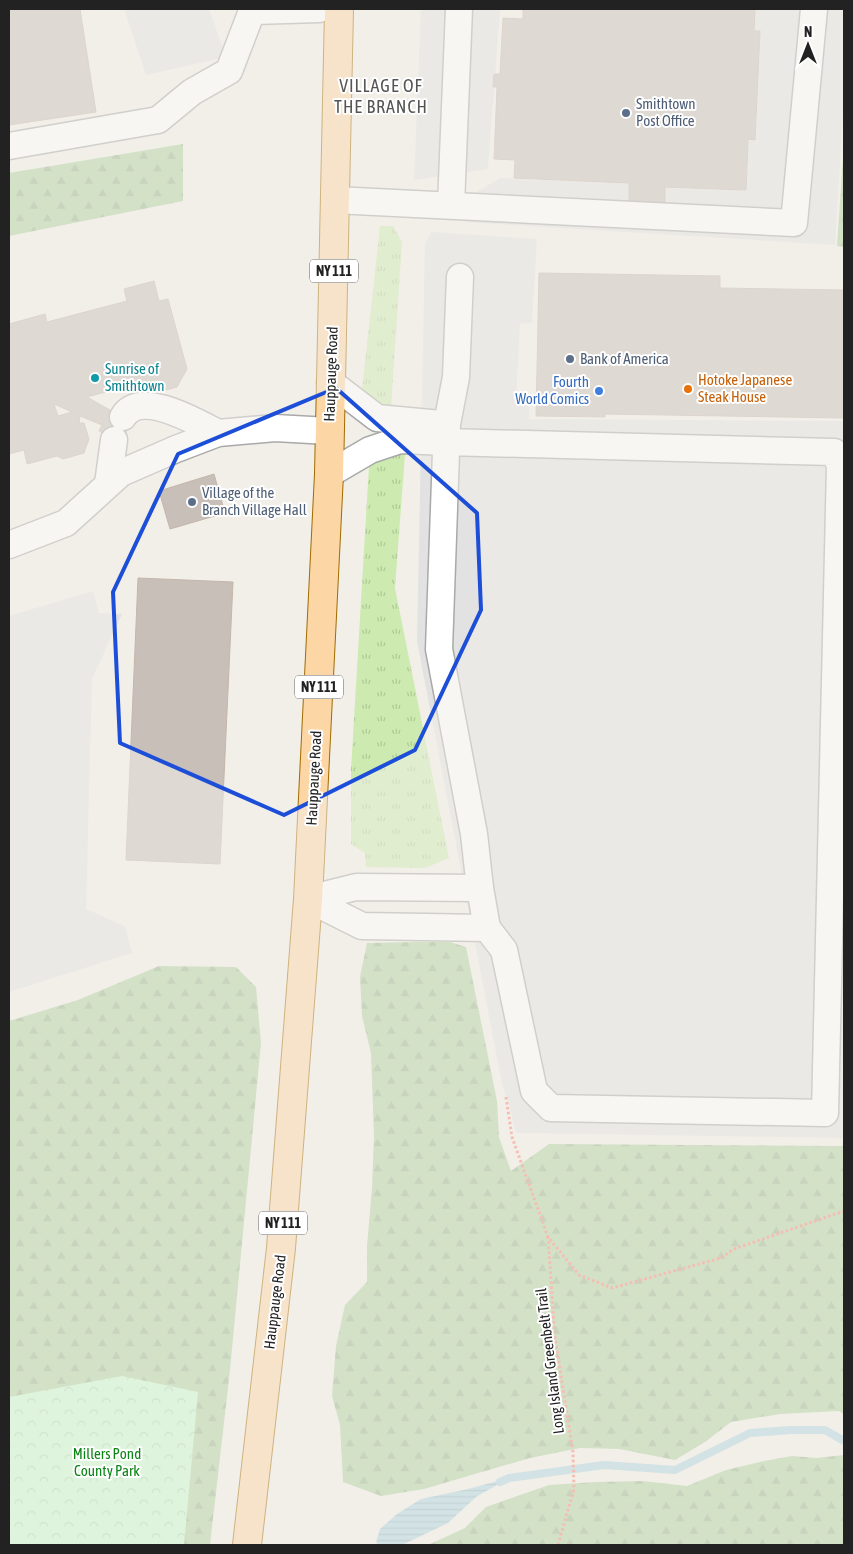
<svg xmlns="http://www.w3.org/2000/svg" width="853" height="1554" font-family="'Asap Condensed',sans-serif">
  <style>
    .grass { fill: url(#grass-tufts) }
    .forest { fill: url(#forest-firs) }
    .park { fill: url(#park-crowns) }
    .parking { fill: #e2e2e2 }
    .water { fill: url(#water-rules) }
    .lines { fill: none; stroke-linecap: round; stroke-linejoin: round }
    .stream { stroke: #aad3df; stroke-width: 8 }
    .building { fill: #c7bfb8; stroke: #c4b6ab; fill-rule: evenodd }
    .minor-casing { stroke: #a9a9a9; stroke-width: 29 }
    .major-casing { stroke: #a06b00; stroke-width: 30 }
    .path { stroke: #fa8072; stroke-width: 3; stroke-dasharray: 2.5 2.5; stroke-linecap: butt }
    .minor { stroke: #fff; stroke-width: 26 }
    .major { stroke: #fcd6a4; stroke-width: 28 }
    .marked { fill: none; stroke: #1d4ed8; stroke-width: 4; stroke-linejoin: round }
    .service-dot { fill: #5c6f8a; stroke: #fff; stroke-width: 2 }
    .culture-dot { fill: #0f9aa8; stroke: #fff; stroke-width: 2 }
    .food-dot { fill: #e8710a; stroke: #fff; stroke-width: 2 }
    .shop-dot { fill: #3f7fe0; stroke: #fff; stroke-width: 2 }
    .labels { text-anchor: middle; stroke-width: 4; stroke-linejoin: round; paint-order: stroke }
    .shield { fill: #fff; stroke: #646464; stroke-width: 1 }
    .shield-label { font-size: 14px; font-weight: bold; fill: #222 }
    .service-label { font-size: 15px; fill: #4e5e75; stroke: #fff; text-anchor: start }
    .culture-label { font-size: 15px; fill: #0d838f; stroke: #fff; text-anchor: start }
    .street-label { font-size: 15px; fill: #222; stroke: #fff }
    .food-label { font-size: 15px; fill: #c56008; stroke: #fff; text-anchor: start }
    .shop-label { font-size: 15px; fill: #366cbe; stroke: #fff; text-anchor: end }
    .park-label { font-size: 15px; fill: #0c8416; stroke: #fff }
    .quarter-label { font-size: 18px; letter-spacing: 1px; fill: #555; stroke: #fff }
  </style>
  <defs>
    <pattern id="grass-tufts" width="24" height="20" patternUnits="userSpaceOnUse" patternTransform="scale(1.25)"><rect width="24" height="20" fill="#cdebb0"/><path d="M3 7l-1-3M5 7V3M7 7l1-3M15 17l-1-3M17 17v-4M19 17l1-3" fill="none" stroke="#b0c997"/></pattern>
    <pattern id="forest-firs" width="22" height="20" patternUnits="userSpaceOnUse" patternTransform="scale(1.25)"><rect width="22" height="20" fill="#add19e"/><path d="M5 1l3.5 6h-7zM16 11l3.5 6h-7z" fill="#95b388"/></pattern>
    <pattern id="park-crowns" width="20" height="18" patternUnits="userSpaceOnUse" patternTransform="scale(1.25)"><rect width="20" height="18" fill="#c8facc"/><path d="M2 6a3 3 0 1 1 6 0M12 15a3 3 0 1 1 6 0" fill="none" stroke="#acd6af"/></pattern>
    <pattern id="water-rules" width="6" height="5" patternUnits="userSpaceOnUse" patternTransform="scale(1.25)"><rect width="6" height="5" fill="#aad3df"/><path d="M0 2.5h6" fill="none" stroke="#92b5bf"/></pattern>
  </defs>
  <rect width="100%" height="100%" fill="#f2efe9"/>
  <g class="grass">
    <path d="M380,226H393L402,242L391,408L378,407L362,390Z"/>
    <path d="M405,454L395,588L449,858L425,868L366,867L365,853L351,844V770L369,466L381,455Z"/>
  </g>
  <g class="forest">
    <path d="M844,142V247L837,246Z"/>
    <path d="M183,144V201L9,236V173Z"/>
    <path d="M414,942H450L466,947L497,1101L499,1137L511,1171L549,1144L844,1146V1414L839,1411L780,1414L731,1422L705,1442L675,1460L619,1449L580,1448L530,1458L424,1489L381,1496L343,1482L340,1425L332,1396L336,1346L345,1305L367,1282V1246L372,1188L374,1136L371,1053L362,1016L360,977L367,943Z"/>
    <path d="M159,966L236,967L256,987L261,1043L230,1370L210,1545H9V1021L78,1000Z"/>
    <path d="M844,1455V1545H428L465,1528L486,1507L549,1485L596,1482L642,1481L687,1486L726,1470L764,1461L792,1456L816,1458Z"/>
  </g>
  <path class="park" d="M122,1376L198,1392L184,1545H9V1397Z"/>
  <g class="parking">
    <path d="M124,9H209L226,57L146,75Z"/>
    <path d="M421,9H500L488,169L414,180Z"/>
    <path d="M755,9H844V92L835,245L465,222L468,197L500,178L629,183V201L664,202L665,187L746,190L748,139H755L760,32L754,31Z"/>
    <path d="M431,232L537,239L532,323L520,324L516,397L529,405V419L844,421V1138L516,1133L509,1104L502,1084L417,641L425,245Z"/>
    <path d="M93,591L99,613L122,614L92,679L86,909L125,926L132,953L9,992V616Z"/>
  </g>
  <path class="water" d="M509,1478L476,1497L448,1523L402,1545H380L376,1543L380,1529L397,1514L421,1499L468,1489Z"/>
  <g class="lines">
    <path class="stream" d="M500,1482L509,1478L604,1465L675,1470L750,1433L791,1430H825L844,1441"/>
  </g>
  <g class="building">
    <path d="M9,9H80L96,112L9,125Z"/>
    <path d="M523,9H755L754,31H760L755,140L748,139L746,190L665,187V202L629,201V183L514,178L515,160L494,159L497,87H493L494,74H500L503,18L523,19Z"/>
    <path d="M539,273L720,276V288L844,290V418L605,414V417L536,416Z"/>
    <path d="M154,281L159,301L168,299L187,369L177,387L159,392L153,386L130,392L128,386L87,397L131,422L121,444L99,431L102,425L80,416L79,423H84L89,439L84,453L63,459L57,456L27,464L24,450L9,454V324L45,314L47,322L127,301L124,289ZM54,404L72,412L58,416Z"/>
    <path d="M214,474L225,513L170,529L159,491Z"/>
    <path d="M138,578L233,582L220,864L126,860Z"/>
  </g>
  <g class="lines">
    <g class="minor-casing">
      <g id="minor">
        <path d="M251,9L252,11L319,9"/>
        <path d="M9,146L158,120L192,92L229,71L252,11"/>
        <path d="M335,200L794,223L814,9"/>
        <path d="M451,205L459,9"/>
        <path d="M330,382L377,418L441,424"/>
        <path d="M123,417C140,388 198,423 218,433"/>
        <path d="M329,474L370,450L400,440L446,442L834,452L840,465L825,1113L551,1108L534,1091L504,950L487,928L480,888L474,834L439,649L447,424L456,377L460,277"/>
        <path d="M108,484L114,440"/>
        <path d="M9,545L66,523L121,473L176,449L218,433L275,428L329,431"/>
        <path d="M308,899L362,926L487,928"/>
        <path d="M308,899L356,887L480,888"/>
      </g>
    </g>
    <g class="major-casing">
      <path id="major" d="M247,1545L281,1248L308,899L329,474L339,9"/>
    </g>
    <g class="path">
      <path d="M506,1097L512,1137L548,1237"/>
      <path d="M558,1545L574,1489L573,1452L555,1338L548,1237L579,1275L612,1288L721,1258L734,1249L844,1211"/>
    </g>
    <use href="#minor" class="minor"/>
    <use href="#major" class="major"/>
  </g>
  <path d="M0 0H853V1554H0ZM336,388L477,513L481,610L415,750L284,815L120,743L113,592L178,454Z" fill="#f2efe9" fill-opacity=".55" fill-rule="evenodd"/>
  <path class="marked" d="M336,388L477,513L481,610L415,750L284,815L120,743L113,592L178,454Z"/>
  <g class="service-dot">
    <circle cx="626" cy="113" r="5"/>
    <circle cx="570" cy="359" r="5"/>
    <circle cx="192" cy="502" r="5"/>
  </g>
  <circle class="culture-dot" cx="95" cy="378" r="5"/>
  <circle class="food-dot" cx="688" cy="389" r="5"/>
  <circle class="shop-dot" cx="599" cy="391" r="5"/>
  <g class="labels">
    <g class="shield">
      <rect x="310" y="259.5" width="48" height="23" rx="4"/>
      <rect x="295" y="675.5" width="48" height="23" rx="4"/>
      <rect x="259" y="1211.5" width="48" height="23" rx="4"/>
    </g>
    <g class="shield-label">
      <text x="334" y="276">NY 111</text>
      <text x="319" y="692">NY 111</text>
      <text x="283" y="1228">NY 111</text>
    </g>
    <g class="service-label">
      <text x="636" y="109">Smithtown<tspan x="636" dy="17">Post Office</tspan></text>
      <text x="580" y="364">Bank of America</text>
      <text x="202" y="498">Village of the<tspan x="202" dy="17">Branch Village Hall</tspan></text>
    </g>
    <g class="culture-label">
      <text x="105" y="374">Sunrise of<tspan x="105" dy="17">Smithtown</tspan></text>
    </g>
    <g class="street-label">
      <text transform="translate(331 374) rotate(-88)" y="5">Hauppauge Road</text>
      <text transform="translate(314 778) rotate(-87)" y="5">Hauppauge Road</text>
      <text transform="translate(275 1302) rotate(-83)" y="5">Hauppauge Road</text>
      <text transform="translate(550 1361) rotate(-97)" y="5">Long Island Greenbelt Trail</text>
    </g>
    <g class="food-label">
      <text x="698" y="385">Hotoke Japanese<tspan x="698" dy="17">Steak House</tspan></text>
    </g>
    <g class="shop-label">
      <text x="589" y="387">Fourth<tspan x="589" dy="17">World Comics</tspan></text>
    </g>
    <g class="park-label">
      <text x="107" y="1459">Millers Pond<tspan x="107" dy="17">County Park</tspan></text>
    </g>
    <g class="quarter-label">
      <text x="381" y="92">VILLAGE OF<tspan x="381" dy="21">THE BRANCH</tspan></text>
    </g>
  </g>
  <rect width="853" height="1554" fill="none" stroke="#222222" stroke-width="20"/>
  <g transform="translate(808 45)" stroke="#ffffff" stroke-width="4" paint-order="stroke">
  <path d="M0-4L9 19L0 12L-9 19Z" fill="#222222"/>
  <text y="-8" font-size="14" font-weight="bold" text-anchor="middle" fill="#222222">N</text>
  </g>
</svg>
